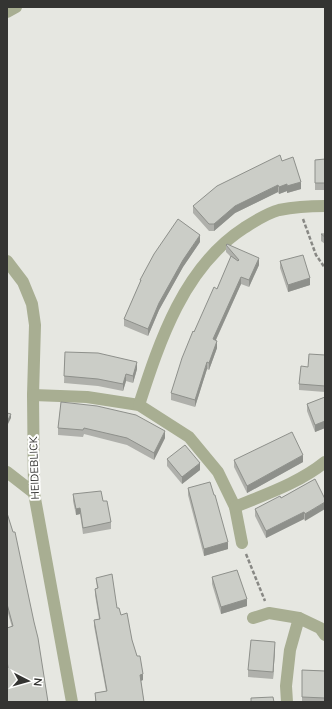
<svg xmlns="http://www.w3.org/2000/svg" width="332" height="709" font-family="Mulish,sans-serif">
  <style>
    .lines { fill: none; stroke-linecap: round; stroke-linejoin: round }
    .path { stroke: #888884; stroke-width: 2.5; stroke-dasharray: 4 2; stroke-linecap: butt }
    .street { stroke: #a8ae92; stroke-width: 12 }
    .wall { fill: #afb0ab }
    .shaded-wall { fill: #8e908b }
    .building { fill: #cbcdc7; stroke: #8e908b }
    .labels { text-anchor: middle; stroke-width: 4; stroke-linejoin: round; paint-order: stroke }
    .street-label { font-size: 11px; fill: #343432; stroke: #fffffe }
  </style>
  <rect width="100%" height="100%" fill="#e6e7e1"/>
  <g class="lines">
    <g class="path">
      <path d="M303,219L316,255L325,268"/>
      <path d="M246,554L265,601"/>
    </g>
    <g class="street">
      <path d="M7,12L16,7"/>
      <path d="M7,261L23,282L32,304L35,325L33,395L34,493L72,702"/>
      <path d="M33,395L87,397L139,405L189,437L218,472L235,507L242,543"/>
      <path d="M139,405C160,340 184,267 244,228C255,221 267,213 279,210C294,207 310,206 325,206"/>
      <path d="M7,472L34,493"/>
      <path d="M235,507C266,494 299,483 325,462"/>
      <path d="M253,618L269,613L299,618L320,628L325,635"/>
      <path d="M287,702L286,686L290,650L299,618"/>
    </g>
  </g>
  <g class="wall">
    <path d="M325,159V190H315V160Z"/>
    <path d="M282,161L301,189L287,193V191L279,194L278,192L235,213L214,231H209L193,213V206Z"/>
    <path d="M321,234H325V244L321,241Z"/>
    <path d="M200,242L183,267L159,310L148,336L124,326V319L140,283V280Z"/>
    <path d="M226,245L259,265L249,287L241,284L216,340L217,348L209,370L207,369L195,407L171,400V393L194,332L217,289L231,257L226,252Z"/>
    <path d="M280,261L310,285L288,292L280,268Z"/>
    <path d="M65,352L137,369L133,383L126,381L123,391L98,386L64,383Z"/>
    <path d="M325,355V392L299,390V384Z"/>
    <path d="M325,397V428L315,432L307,411V404Z"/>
    <path d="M61,402L165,438L154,460L127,445L84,434L83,437L58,435V428Z"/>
    <path d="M167,459L200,470L182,484L167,466Z"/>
    <path d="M234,460L303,462L247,493L234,467Z"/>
    <path d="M315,479L305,521L304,519L266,538L255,516V509L281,498Z"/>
    <path d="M188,488L228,549L204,556L188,495Z"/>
    <path d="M73,494L111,522V529L83,534L80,514L76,515L73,501Z"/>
    <path d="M7,513L48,702L7,668V628L12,627L7,610Z"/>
    <path d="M212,577L247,606L221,614L212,584Z"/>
    <path d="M96,578L117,608L132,640L143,680L141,681L144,702H95V693L106,691L94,626V620L99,619L95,595V589L97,588Z"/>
    <path d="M275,649L273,679L248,677V670Z"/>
    <path d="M302,670L325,671V702H302Z"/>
  </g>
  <g class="shaded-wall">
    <path d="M301,182V189L287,193V186Z"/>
    <path d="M287,184V191L279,194V187Z"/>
    <path d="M278,185V192L235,213L214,231V224L235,206Z"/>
    <path d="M200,235V242L183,267L159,310L148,336V329L159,303L183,260Z"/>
    <path d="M259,258V265L249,287V280Z"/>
    <path d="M241,277V284L213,346V339Z"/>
    <path d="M310,278V285L288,292V285Z"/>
    <path d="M217,341V348L209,370V363Z"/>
    <path d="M137,362V369L133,383V376Z"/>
    <path d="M207,362V369L195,407V400Z"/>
    <path d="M126,374V381L123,391V384Z"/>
    <path d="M11,414V418L7,426V422Z"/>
    <path d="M325,421V428L315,432V425Z"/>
    <path d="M165,431V438L154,460V453Z"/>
    <path d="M303,455V462L247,493V486Z"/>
    <path d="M200,463V470L182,484V477Z"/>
    <path d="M325,502V509L305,521V514Z"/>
    <path d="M80,508V514L76,515V509Z"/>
    <path d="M304,512V519L266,538V531Z"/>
    <path d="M228,542V549L204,556V549Z"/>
    <path d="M247,599V606L221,614V607Z"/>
    <path d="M275,642V649L273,679V672Z"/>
    <path d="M143,674V680L140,681V675Z"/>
  </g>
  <g class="building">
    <path d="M280,155L282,161L293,157L301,182L287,186V184L279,187L278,185L235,206L214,224H209L193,206L217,186Z"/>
    <path d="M325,159V183H315V160Z"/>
    <path d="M178,219L200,235L183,260L159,303L148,329L124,319L141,280H140L154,254Z"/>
    <path d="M321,234H325V237Z"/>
    <path d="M227,244L259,258L249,280L241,277L213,339L217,341L209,363L207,362L195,400L171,393L182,358L193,331L194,332L214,287L217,289L231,256L238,261L239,260L226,245Z"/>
    <path d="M303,255L310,278L288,285L280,261Z"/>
    <path d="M65,352L98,353L137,362L133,376L126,374L123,384L98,379L64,376Z"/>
    <path d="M309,354L325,355V386L299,384L301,366L308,367Z"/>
    <path d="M325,397V421L315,425L307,404Z"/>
    <path d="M61,402L97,406L136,415L165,431L154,453L127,438L84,428L83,430L58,428Z"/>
    <path d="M7,413L11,414L7,422Z"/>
    <path d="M292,432L303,455L247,486L234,460Z"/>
    <path d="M185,445L200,463L182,477L167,459Z"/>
    <path d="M315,479L325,499V502L305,514L304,512L266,531L255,509L280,496L281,498Z"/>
    <path d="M210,482L214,495H215L228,542L204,549L188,488Z"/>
    <path d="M101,491L103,501H107L111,522L83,528L80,508L76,509L73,494Z"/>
    <path d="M7,513L13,532H15L34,622L38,638L48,702H7V668H8L7,660V628L13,626L7,604Z"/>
    <path d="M237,570L247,599L221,607L212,577Z"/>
    <path d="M112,574L117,608H119L121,615L127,613L132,640L137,656H140L143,674L140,675L144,702H96L95,693L107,691L94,620L100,619L95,589L98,588L96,578Z"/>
    <path d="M251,640L275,642L273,672L248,670Z"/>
    <path d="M302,670L325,671V698L302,697Z"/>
    <path d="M273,697L274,702H251V698Z"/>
  </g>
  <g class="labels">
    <g class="street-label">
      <text transform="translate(34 468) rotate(-92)" y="4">HEIDEBLICK</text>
    </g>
  </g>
  <rect width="332" height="709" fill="none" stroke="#343432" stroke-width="16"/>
  <g transform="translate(28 681) rotate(96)" stroke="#fffffe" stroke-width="3" paint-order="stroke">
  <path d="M0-3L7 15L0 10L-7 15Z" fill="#343432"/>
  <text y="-6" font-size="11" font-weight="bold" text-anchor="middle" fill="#343432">N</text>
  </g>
</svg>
